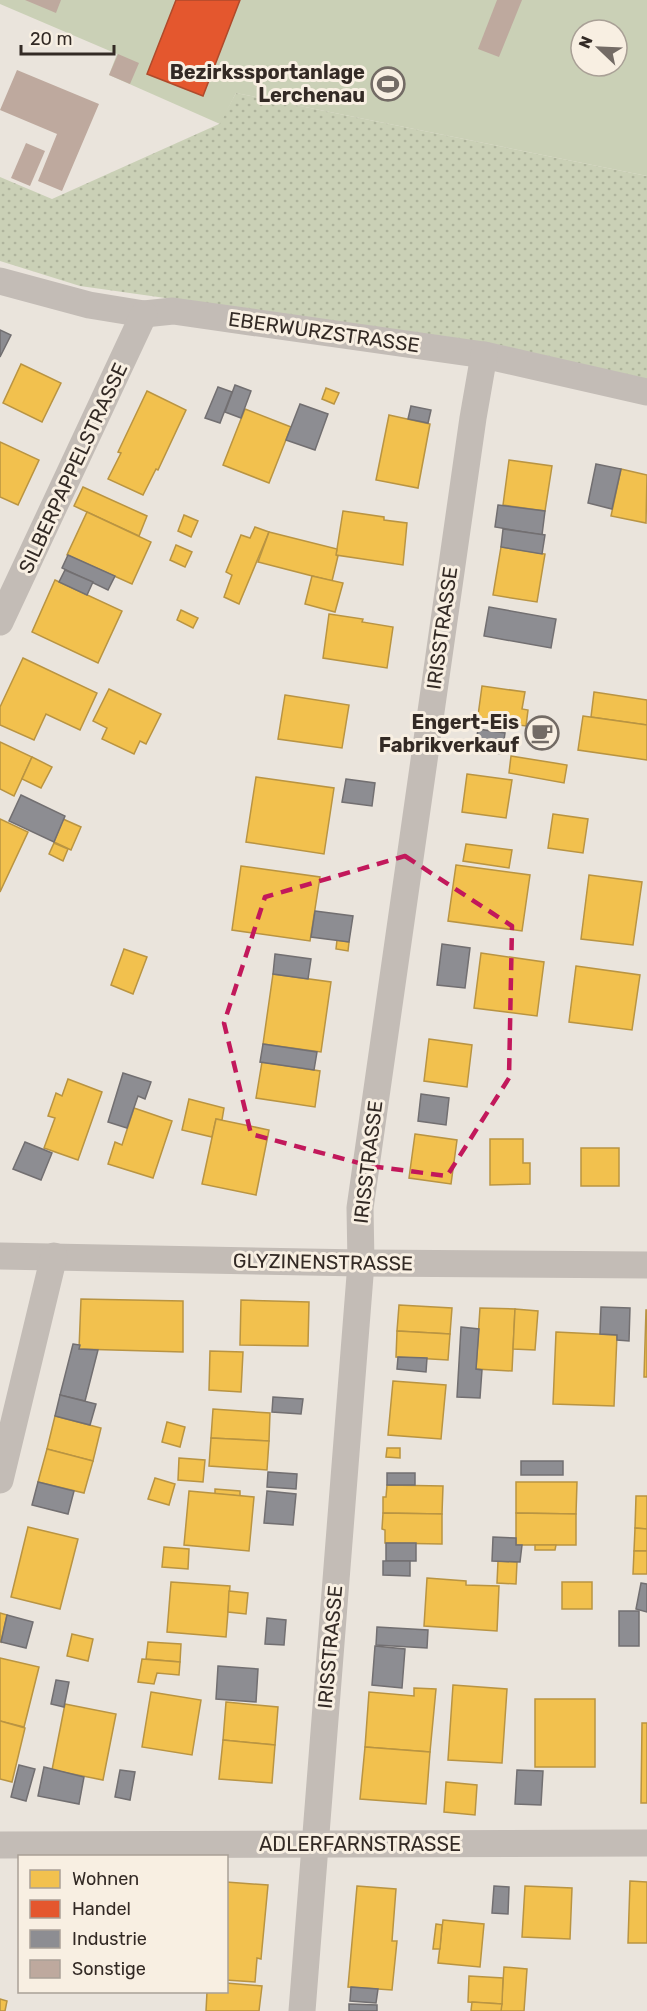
<svg xmlns="http://www.w3.org/2000/svg" width="647" height="2011" font-family="Rubik,sans-serif">
  <style>
    .park { fill: url(#park-dots) }
    .garden { fill: #cad0b6; fill-rule: evenodd }
    .homes { fill: #f2c14e; stroke: #b99442; stroke-width: 1.5 }
    .shops { fill: #e4572e; stroke: #af4a2b; stroke-width: 1.5 }
    .industry { fill: #8d8d92; stroke: #726f71; stroke-width: 1.5 }
    .building { fill: #bea99e }
    .lines { fill: none; stroke-linecap: round; stroke-linejoin: round }
    .minor { stroke: #c3bcb6; stroke-width: 27 }
    .marked { fill: none; stroke: #c2185b; stroke-width: 4.5; stroke-dasharray: 12 8; stroke-linejoin: round }
    .labels { text-anchor: middle; stroke-width: 6; stroke-linejoin: round; paint-order: stroke }
    .poi-label { font-size: 20px; font-weight: bold; fill: #332a25; stroke: #f8efe2; text-anchor: end }
    .street-label { font-size: 20px; fill: #332a25; stroke: #f8efe2 }
  </style>
  <defs>
    <pattern id="park-dots" width="8" height="8" patternUnits="userSpaceOnUse" patternTransform="scale(1.5)"><rect width="8" height="8" fill="#cad0b6"/><path d="M2 2h.1M6 6h.1" fill="none" stroke="#aeb39c" stroke-width="1.8" stroke-linecap="round"/></pattern>
  </defs>
  <rect width="100%" height="100%" fill="#eae4dc"/>
  <path class="park" d="M236,93L647,176V379L494,344L80,286L0,261V177L52,199L219,124Z"/>
  <path class="garden" d="M0,0H647V176L236,93L220,124L109,75L117,54L0,4ZM581,30H617V66H581Z"/>
  <g class="homes">
    <path d="M21,364L61,383L42,422L3,403Z"/>
    <path d="M326,388L339,393L334,404L322,399Z"/>
    <path d="M147,391L186,410L158,470L156,469L143,495L108,479L121,453L118,452Z"/>
    <path d="M245,409L291,427L269,483L223,465Z"/>
    <path d="M389,415L430,424L418,488L376,480Z"/>
    <path d="M0,442L39,460L18,505L0,497Z"/>
    <path d="M509,460L552,466L545,511L503,505Z"/>
    <path d="M621,469L647,475L646,523L611,516Z"/>
    <path d="M83,487L147,516L139,536L74,506Z"/>
    <path d="M343,511L384,517V520L407,523L403,565L336,555Z"/>
    <path d="M87,512L151,542L132,584L67,555Z"/>
    <path d="M184,515L198,521L191,537L178,531Z"/>
    <path d="M255,527L269,532L239,604L224,597L232,575L226,572L241,535L250,538Z"/>
    <path d="M269,532L337,549L336,555L338,556L332,581L258,562Z"/>
    <path d="M176,545L192,552L185,567L170,560Z"/>
    <path d="M501,547L545,554L537,602L493,595Z"/>
    <path d="M312,576L343,583L335,612L305,604Z"/>
    <path d="M55,580L122,611L98,663L32,632Z"/>
    <path d="M181,610L198,618L193,628L177,620Z"/>
    <path d="M329,614L363,619L362,622L393,627L387,668L323,658Z"/>
    <path d="M23,658L97,693L80,730L46,714L34,740L0,725V707Z"/>
    <path d="M482,686L525,692L522,709L528,710L526,726L519,725V729L477,723Z"/>
    <path d="M109,689L161,714L146,744L140,741L134,754L102,739L107,728L93,721Z"/>
    <path d="M594,692L647,700V725L591,717Z"/>
    <path d="M285,695L349,705L342,748L278,739Z"/>
    <path d="M583,716L647,725V760L578,750Z"/>
    <path d="M0,742L32,757L14,796L0,789Z"/>
    <path d="M511,756L567,765L564,783L509,773Z"/>
    <path d="M32,757L52,767L41,788L22,779Z"/>
    <path d="M467,774L512,780L506,818L462,812Z"/>
    <path d="M256,777L334,788L324,854L246,842Z"/>
    <path d="M553,814L588,819L583,853L548,848Z"/>
    <path d="M0,819L28,832L0,892Z"/>
    <path d="M63,819L81,827L71,850L54,842Z"/>
    <path d="M54,843L68,849L63,861L49,854Z"/>
    <path d="M466,844L512,850L509,868L463,861Z"/>
    <path d="M456,865L530,875L522,931L448,921Z"/>
    <path d="M241,866L320,877L310,941L232,930Z"/>
    <path d="M589,875L642,882L633,945L581,939Z"/>
    <path d="M337,940L349,942L348,951L336,949Z"/>
    <path d="M124,949L147,957L133,994L111,985Z"/>
    <path d="M481,953L544,962L537,1016L474,1008Z"/>
    <path d="M576,966L640,975L632,1030L569,1022Z"/>
    <path d="M273,974L331,982L321,1052L263,1044Z"/>
    <path d="M429,1039L472,1045L467,1087L424,1081Z"/>
    <path d="M262,1062L320,1071L315,1107L256,1098Z"/>
    <path d="M68,1079L102,1092L78,1160L44,1148L55,1118L48,1116L56,1093L62,1096Z"/>
    <path d="M189,1099L224,1108L222,1120L216,1119L212,1137L182,1130Z"/>
    <path d="M134,1108L172,1121L153,1178L108,1164L115,1142L122,1145Z"/>
    <path d="M216,1119L269,1130L256,1195L202,1184Z"/>
    <path d="M415,1134L457,1140L451,1184L409,1178Z"/>
    <path d="M490,1139H523V1163H530V1184L490,1185Z"/>
    <rect x="581" y="1148" width="38" height="38"/>
    <path d="M81,1299L183,1301V1352L79,1349Z"/>
    <path d="M241,1300L309,1302L308,1346L240,1345Z"/>
    <path d="M399,1305L452,1308L450,1334L397,1331Z"/>
    <path d="M480,1308L515,1309L512,1371L476,1369Z"/>
    <path d="M515,1309L538,1311L535,1350L513,1349Z"/>
    <path d="M646,1310H647V1377H644Z"/>
    <path d="M397,1331L450,1334L448,1360L396,1357Z"/>
    <path d="M556,1332L617,1335L614,1406L553,1404Z"/>
    <path d="M210,1351L243,1352L241,1392L209,1390Z"/>
    <path d="M393,1381L446,1385L441,1439L388,1435Z"/>
    <path d="M213,1409L270,1413L269,1441L211,1438Z"/>
    <path d="M55,1416L101,1428L93,1461L47,1449Z"/>
    <path d="M167,1422L185,1427L180,1447L162,1442Z"/>
    <path d="M211,1438L269,1441L267,1470L209,1466Z"/>
    <path d="M387,1448H400V1458L386,1457Z"/>
    <path d="M47,1449L93,1461L84,1493L38,1482Z"/>
    <path d="M179,1458L205,1460L203,1482L178,1480Z"/>
    <path d="M155,1478L175,1484L169,1505L148,1499Z"/>
    <path d="M516,1482H577L576,1514L516,1513Z"/>
    <path d="M387,1485L443,1486L442,1514L383,1513V1497H386Z"/>
    <path d="M215,1489L240,1491V1496L215,1494Z"/>
    <path d="M189,1491L254,1497L249,1551L184,1545Z"/>
    <path d="M636,1496H647V1529L635,1528Z"/>
    <path d="M383,1513L442,1514V1544L385,1543V1530L382,1529Z"/>
    <path d="M516,1513L576,1514V1545H516Z"/>
    <path d="M28,1527L78,1539L60,1609L11,1597Z"/>
    <path d="M635,1528L647,1529V1551H634Z"/>
    <path d="M535,1545H556L555,1550H535Z"/>
    <path d="M164,1547L189,1549L188,1569L162,1567Z"/>
    <path d="M634,1551H647V1574H633Z"/>
    <path d="M498,1561L517,1562L516,1584L497,1583Z"/>
    <path d="M427,1578L466,1581V1585L499,1586L497,1631L424,1626Z"/>
    <path d="M171,1582L230,1586L226,1637L167,1632Z"/>
    <rect x="562" y="1582" width="30" height="27"/>
    <path d="M229,1591L248,1593L246,1614L228,1612Z"/>
    <path d="M0,1613L7,1615L1,1642L0,1641Z"/>
    <path d="M72,1634L93,1639L88,1661L67,1656Z"/>
    <path d="M148,1642L181,1644L180,1662L146,1659Z"/>
    <path d="M0,1658L39,1667L24,1727L0,1721Z"/>
    <path d="M142,1659L180,1662L179,1675L157,1673L154,1684L138,1682Z"/>
    <path d="M453,1685L507,1689L502,1763L448,1760Z"/>
    <path d="M414,1688L436,1689L430,1752L365,1747L369,1692L414,1696Z"/>
    <path d="M151,1692L201,1700L192,1755L142,1747Z"/>
    <rect x="535" y="1699" width="60" height="68"/>
    <path d="M226,1702L278,1707L275,1745L223,1740Z"/>
    <path d="M65,1704L116,1714L103,1780L52,1770Z"/>
    <path d="M0,1721L25,1728L12,1782L0,1779Z"/>
    <path d="M642,1723H647V1803H641Z"/>
    <path d="M223,1740L275,1745L272,1783L219,1779Z"/>
    <path d="M365,1747L430,1752L426,1804L360,1799Z"/>
    <path d="M446,1782L477,1785L475,1815L444,1812Z"/>
    <path d="M630,1881L647,1882V1943H628Z"/>
    <path d="M226,1882L268,1885L261,1959L257,1958L255,1982L226,1980Z"/>
    <path d="M357,1886L396,1889L392,1941H397L392,1990L348,1987Z"/>
    <path d="M525,1886L572,1888L570,1939L522,1937Z"/>
    <path d="M443,1920L484,1924L480,1967L438,1963Z"/>
    <path d="M436,1924L442,1925L440,1949H433Z"/>
    <path d="M504,1967L527,1969L524,2011H501Z"/>
    <path d="M469,1976L503,1978L502,2004L468,2002Z"/>
    <path d="M226,1983L262,1986L259,2011H206L207,1992H226Z"/>
    <path d="M0,1999L7,2001L5,2011H0Z"/>
    <path d="M472,2002L502,2004L501,2011H471Z"/>
  </g>
  <g class="shops">
    <path d="M176,0H240L203,96L147,74Z"/>
    <path d="M534,723L552,725L549,744L532,742Z"/>
  </g>
  <g class="industry">
    <path d="M0,330L11,335L0,357Z"/>
    <path d="M235,385L251,391L241,418L225,412Z"/>
    <path d="M218,387L232,392L220,423L205,418Z"/>
    <path d="M300,404L328,414L315,450L286,440Z"/>
    <path d="M411,406L431,410L428,423L408,419Z"/>
    <path d="M596,464L621,469L612,509L588,503Z"/>
    <path d="M498,505L545,511L542,535L495,527Z"/>
    <path d="M503,529L545,535L542,554L501,547Z"/>
    <path d="M68,555L115,576L108,590L62,568Z"/>
    <path d="M65,570L93,582L87,595L59,582Z"/>
    <path d="M489,607L556,619L551,648L484,636Z"/>
    <path d="M478,729L505,733L502,754L475,750Z"/>
    <path d="M346,779L375,783L372,806L342,802Z"/>
    <path d="M21,795L65,816L54,842L9,821Z"/>
    <path d="M315,911L353,916L349,942L311,937Z"/>
    <path d="M442,944L470,948L465,988L437,985Z"/>
    <path d="M275,954L311,959L308,979L273,974Z"/>
    <path d="M263,1044L317,1052L314,1070L260,1062Z"/>
    <path d="M123,1073L151,1082L145,1099L138,1096L127,1128L108,1122Z"/>
    <path d="M421,1094L449,1098L446,1125L418,1121Z"/>
    <path d="M25,1142L52,1153L41,1180L13,1169Z"/>
    <path d="M601,1307L630,1308L629,1341L617,1340V1335L600,1334Z"/>
    <path d="M461,1327L479,1329L476,1369L482,1370L480,1398L457,1397Z"/>
    <path d="M73,1344L80,1345L79,1349L98,1350L85,1401L60,1395Z"/>
    <path d="M398,1357L427,1358L426,1372L397,1369Z"/>
    <path d="M60,1395L96,1404L90,1425L55,1416Z"/>
    <path d="M273,1397L303,1399L301,1414L272,1412Z"/>
    <rect x="521" y="1461" width="42" height="14"/>
    <path d="M268,1472L297,1474L296,1489L267,1487Z"/>
    <rect x="387" y="1473" width="28" height="12"/>
    <path d="M38,1482L74,1491L68,1514L32,1505Z"/>
    <path d="M267,1491L296,1494L293,1525L264,1523Z"/>
    <path d="M493,1537L516,1538V1545H522L520,1562L492,1561Z"/>
    <rect x="386" y="1543" width="30" height="18"/>
    <path d="M383,1561H410V1576L383,1575Z"/>
    <path d="M641,1583L647,1584V1612L636,1609Z"/>
    <rect x="619" y="1611" width="20" height="35"/>
    <path d="M7,1615L33,1622L26,1648L1,1642Z"/>
    <path d="M267,1618L286,1620L284,1645L265,1644Z"/>
    <path d="M377,1627L428,1630L427,1648L376,1645Z"/>
    <path d="M375,1646L405,1649L402,1688L372,1685Z"/>
    <path d="M218,1666L258,1669L256,1702L216,1699Z"/>
    <path d="M56,1680L69,1682L64,1707L51,1704Z"/>
    <path d="M19,1765L35,1769L26,1801L11,1797Z"/>
    <path d="M44,1767L84,1777L79,1804L38,1796Z"/>
    <path d="M120,1770L135,1772L130,1800L115,1797Z"/>
    <path d="M517,1770L543,1771L541,1805L515,1804Z"/>
    <path d="M494,1886L509,1887L508,1914L492,1913Z"/>
    <path d="M351,1987L378,1989L376,2003L350,2001Z"/>
    <path d="M349,2004L377,2005V2011H349Z"/>
  </g>
  <g class="building">
    <path d="M25,0H61L56,13Z"/>
    <path d="M497,0H522L499,57L478,49Z"/>
    <path d="M118,54L139,63L130,84L109,75Z"/>
    <path d="M17,70L99,104L62,191L38,181L57,134L0,110Z"/>
    <path d="M26,143L45,151L30,186L11,178Z"/>
  </g>
  <g class="lines">
    <g class="minor">
      <path d="M0,281L89,305L144,314L173,311L484,355L647,392"/>
      <path d="M0,622L144,314"/>
      <path d="M0,1256L361,1263L647,1265"/>
      <path d="M0,1480L54,1256"/>
      <path d="M0,1845L647,1843"/>
      <path d="M302,2011L361,1263L360,1208L473,418L484,355"/>
    </g>
  </g>
  <path class="marked" d="M405,856L512,926L509,1078L447,1176L370,1166L251,1134L224,1023L265,897Z"/>
  <defs>
    <g id="stadium-ring" transform="scale(1.725)"><circle r="9.5" fill="#f8efe2" stroke="#736b65" stroke-width="1.5"/><path d="M0-5a6.5 5 0 1 0 0 10a6.5 5 0 1 0 0-10ZM-3.5-1.8h7v3.6h-7Z" fill="#736b65"/></g>
    <g id="cafe-ring" transform="scale(1.725)"><circle r="9.5" fill="#f8efe2" stroke="#736b65" stroke-width="1.5"/><path d="M-5.5-4.5H6V0H3Q3 3.5 0 3.5H-2.5Q-5.5 3.5-5.5 0ZM3-3.2v2h1.7v-2ZM-6 4.5H4V6H-6Z" fill="#736b65"/></g>
  </defs>
  <g fill-rule="evenodd">
    <use href="#stadium-ring" x="388" y="84"/>
    <use href="#cafe-ring" x="542" y="733"/>
  </g>
  <g class="labels">
    <g class="poi-label">
      <text x="365" y="79">Bezirkssportanlage<tspan x="365" dy="23">Lerchenau</tspan></text>
      <text x="519" y="729">Engert-Eis<tspan x="519" dy="23">Fabrikverkauf</tspan></text>
    </g>
    <g class="street-label">
      <text transform="translate(324 332) rotate(8)" y="7">EBERWURZSTRASSE</text>
      <text transform="translate(73 468) rotate(-65)" y="7">SILBERPAPPELSTRASSE</text>
      <text transform="translate(442 628) rotate(-82)" y="7">IRISSTRASSE</text>
      <text transform="translate(368 1162) rotate(-83)" y="7">IRISSTRASSE</text>
      <text transform="translate(323 1262) rotate(1)" y="7">GLYZINENSTRASSE</text>
      <text transform="translate(330 1647) rotate(-85)" y="7">IRISSTRASSE</text>
      <text x="360" y="1851">ADLERFARNSTRASSE</text>
    </g>
  </g>
  <rect x="18" y="1855" width="210" height="138" fill="#f8efe2" stroke="#a9a096" stroke-width="1.5"/>
  <rect x="30" y="1870" width="30" height="18" fill="#f2c14e" stroke="#a9a096" stroke-width="1.5"/>
  <text x="72" y="1885" font-size="18" fill="#332a25">Wohnen</text>
  <rect x="30" y="1900" width="30" height="18" fill="#e4572e" stroke="#a9a096" stroke-width="1.5"/>
  <text x="72" y="1915" font-size="18" fill="#332a25">Handel</text>
  <rect x="30" y="1930" width="30" height="18" fill="#8d8d92" stroke="#a9a096" stroke-width="1.5"/>
  <text x="72" y="1945" font-size="18" fill="#332a25">Industrie</text>
  <rect x="30" y="1960" width="30" height="18" fill="#bea99e" stroke="#a9a096" stroke-width="1.5"/>
  <text x="72" y="1975" font-size="18" fill="#332a25">Sonstige</text>
  <g transform="translate(599 48) rotate(293)"><circle r="28" fill="#f8efe2" stroke="#a9a096" stroke-width="1.5"/>
  <path d="M0-4.5L10 22L0 15L-10 22Z" fill="#736b65"/>
  <text y="-9" font-size="16" font-weight="bold" text-anchor="middle" fill="#332a25">N</text>
  </g>
  <path d="M21 45v9h93v-9" fill="none" stroke="#332a25" stroke-width="3"/>
  <text x="30" y="45" font-size="18" fill="#332a25" stroke="#f8efe2" stroke-width="4.5" paint-order="stroke">20 m</text>
</svg>
